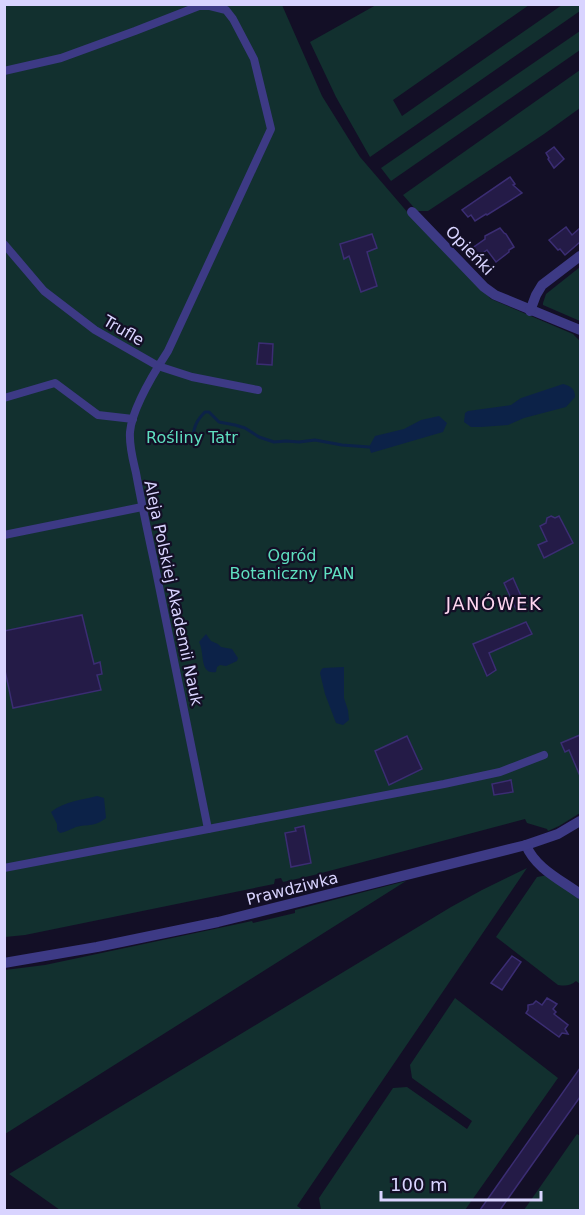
<svg xmlns="http://www.w3.org/2000/svg" width="585" height="1215" font-family="'DejaVu Sans',sans-serif">
  <style>
    .green { fill: #12302f }
    .water { fill: #0c2248 }
    .lines { fill: none; stroke-linecap: round; stroke-linejoin: round }
    .stream { stroke: #0c2248; stroke-width: 3 }
    .building { fill: #241b47; stroke: #3b2d73; stroke-width: 1.5 }
    .pedestrian { stroke: #3d3a85; stroke-width: 8 }
    .minor { stroke: #3d3a85; stroke-width: 10 }
    .labels { text-anchor: middle; stroke-width: 4.5; stroke-linejoin: round; paint-order: stroke }
    .street-label { font-size: 16px; fill: #d9d4ff; stroke: #130f26 }
    .park-label { font-size: 16px; fill: #5fe0c0; stroke: #130f26 }
    .neighbourhood-label { font-size: 18px; letter-spacing: 1.5px; fill: #ffd6f0; stroke: #130f26 }
  </style>
  <rect width="100%" height="100%" fill="#130f26"/>
  <g class="green">
    <path d="M4,5H282L322,96L360,157L409,214L491,299L573,334L580,341V813L559,826L548,831L547,829L527,823L525,819L314,875L283,882L281,878L275,879L274,884L25,935L5,937Z"/>
    <path d="M376,5H529L393,100L402,116L562,5H580V11L370,157L336,97L310,42Z"/>
    <path d="M580,31V50L391,181L381,168Z"/>
    <path d="M580,70V108L544,134L428,211H417L403,195Z"/>
    <path d="M580,267V321L543,305V303L546,294Z"/>
    <path d="M527,868L297,1206L303,1210H60L9,1174L451,907L482,890Z"/>
    <path d="M548,875L580,900V984L576,981C570,986 566,986 558,985L496,937L537,877Z"/>
    <path d="M406,881L5,1134V970L45,965L252,921L253,923L295,913V910Z"/>
    <path d="M455,998L558,1078L465,1210H321L319,1198L393,1088L407,1087L467,1129L472,1121L412,1078L410,1065Z"/>
    <path d="M577,1134L580,1136V1210H524Z"/>
  </g>
  <g class="water">
    <path d="M563,384C571,386 575,389 575,397L566,407L524,418L508,425L481,427H471L464,422L465,413L468,411L511,405L521,398Z"/>
    <path d="M439,416L447,423L443,432L371,453L369,447L375,436L404,429L421,420Z"/>
    <path d="M206,634L211,641L218,644L221,647L232,649L238,658L237,661L226,666L220,665L217,667L216,672C199,675 205,653 199,642Z"/>
    <path d="M344,667V698L348,710L349,720L343,725L336,723L325,694L320,673L321,670L323,668Z"/>
    <path d="M97,796L104,798L106,818C95,827 88,824 76,827C70,829 66,832 60,833L57,830V824L51,812C65,801 81,800 97,796Z"/>
  </g>
  <g class="lines">
    <path class="stream" d="M193,437C194,426 197,420 205,412H209L219,422L235,425L245,428L259,437L274,442L286,441L299,442L315,440L342,445L369,447"/>
  </g>
  <g class="building">
    <path d="M554,147L564,159L554,168L548,159L549,158L546,153Z"/>
    <path d="M510,177L515,184L513,185L522,193L487,215L486,214L475,221L471,215L468,217L462,210Z"/>
    <path d="M566,227L572,235L580,228V242L565,255L560,249L558,250L549,240Z"/>
    <path d="M500,228L504,233L506,234L514,247L509,250V252L496,262L487,250L477,257L471,249L485,239V236Z"/>
    <path d="M372,234L377,248L367,252L377,286L361,292L349,256L344,259L340,244Z"/>
    <path d="M259,343L273,344L272,365L257,364Z"/>
    <path d="M551,516L555,518L559,516L573,543L544,558L538,545L547,541L540,526L546,523L547,518Z"/>
    <path d="M513,578L525,605L516,609L504,583Z"/>
    <path d="M82,615L94,664L100,662L102,674L97,675L101,690L13,708L4,666V631Z"/>
    <path d="M526,622L532,634L489,653L496,670L487,676L473,644Z"/>
    <path d="M580,735V776L569,750L565,752L561,743Z"/>
    <path d="M407,736L422,769L389,785L375,751Z"/>
    <path d="M511,780L513,792L494,795L492,784Z"/>
    <path d="M304,826L311,863L291,867L285,833L296,831L295,828Z"/>
    <path d="M512,956L521,962L502,990L491,983Z"/>
    <path d="M547,998L557,1004L553,1009L556,1012L554,1014L568,1025L565,1029L568,1034L562,1033L559,1037L526,1013L528,1010V1005L533,1004L536,1001L542,1005Z"/>
    <path d="M580,1068V1097L519,1183L500,1210H480Z"/>
  </g>
  <g class="lines">
    <g class="pedestrian">
      <path d="M4,71L61,58L135,31L199,6H210L226,10L233,19L254,59L271,129L168,351C155,371 132,408 130,432C129,446 133,460 136,473C142,506 149,538 156,571C174,657 191,743 208,829"/>
      <path d="M4,244L44,291L95,330L158,366L192,377L258,390"/>
      <path d="M4,398L55,383L98,415L133,419"/>
      <path d="M4,535L142,507"/>
      <path d="M4,868L444,784L500,772L544,755"/>
    </g>
    <g class="minor">
      <path d="M412,212L484,287L495,295L580,330"/>
      <path d="M530,311L536,295L542,285L580,256"/>
      <path d="M526,845C535,868 561,880 580,894"/>
      <path d="M4,963L97,947L218,922L526,845L558,834L580,821"/>
    </g>
  </g>
  <g class="labels">
    <g class="street-label">
      <text transform="translate(470 250) rotate(46)" y="6">Opieńki</text>
      <text transform="translate(124 330) rotate(30)" y="6">Trufle</text>
      <text transform="translate(174 593) rotate(78)" y="6">Aleja Polskiej Akademii Nauk</text>
      <text transform="translate(292 888) rotate(-14)" y="6">Prawdziwka</text>
    </g>
    <g class="park-label">
      <text x="192" y="443">Rośliny Tatr</text>
      <text x="292" y="561">Ogród<tspan x="292" dy="18">Botaniczny PAN</tspan></text>
    </g>
    <g class="neighbourhood-label">
      <text x="494" y="610">JANÓWEK</text>
    </g>
  </g>
  <rect width="585" height="1215" fill="none" stroke="#d9d4ff" stroke-width="12"/>
  <path d="M381 1191v9h160v-9" fill="none" stroke="#d9d4ff" stroke-width="3"/>
  <text x="390" y="1191" font-size="18" fill="#d9d4ff" stroke="#130f26" stroke-width="4.5" paint-order="stroke">100 m</text>
</svg>
